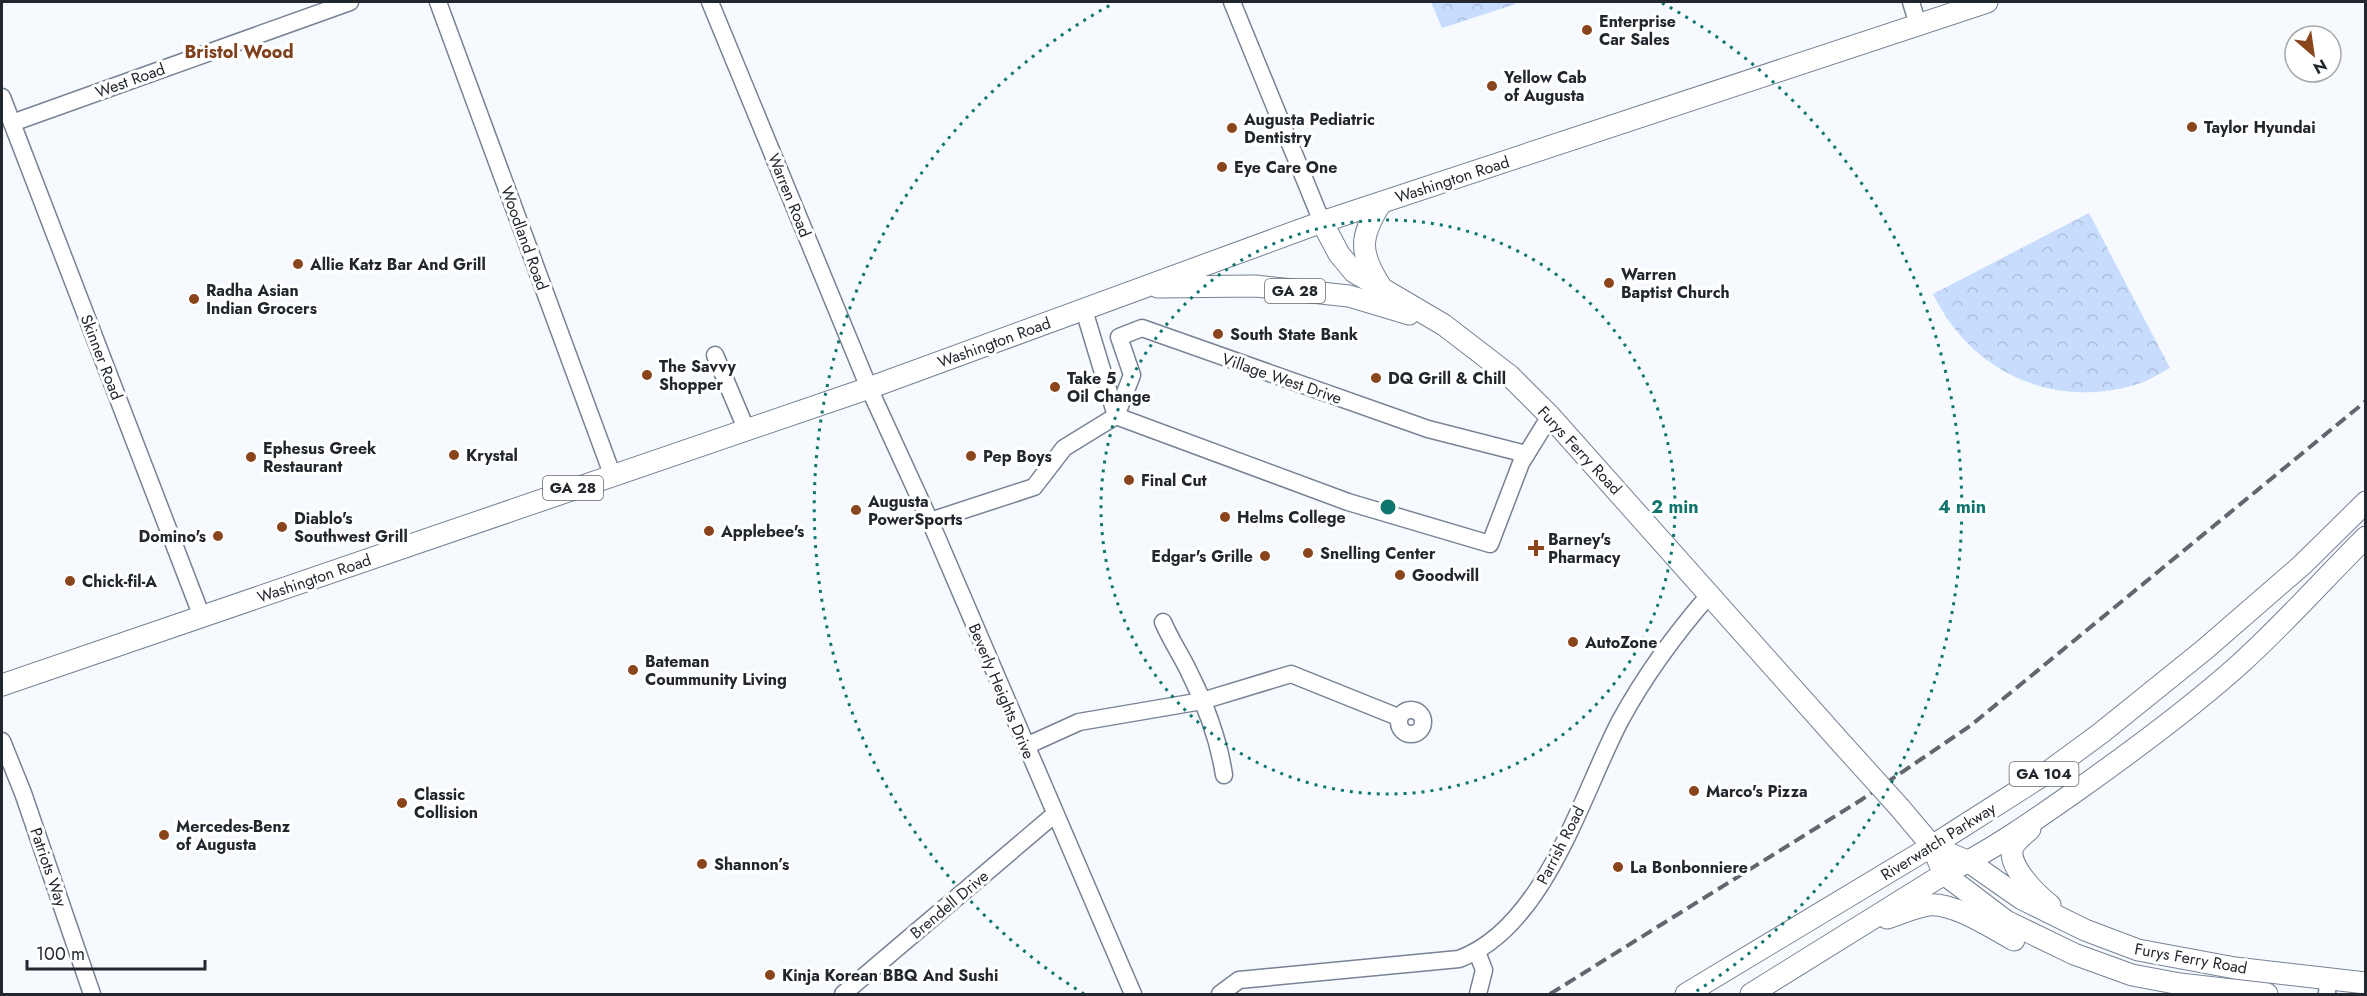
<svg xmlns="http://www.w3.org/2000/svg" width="2367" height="996" font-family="Jost,sans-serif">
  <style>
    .park { fill: url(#park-crowns) }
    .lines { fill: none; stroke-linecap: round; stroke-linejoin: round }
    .minor-casing { stroke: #778395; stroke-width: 19 }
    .major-casing { stroke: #778395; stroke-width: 23 }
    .minor { stroke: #fff; stroke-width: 16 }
    .major { stroke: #fff; stroke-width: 21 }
    .rail { stroke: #62676d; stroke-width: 4; stroke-dasharray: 12 6; stroke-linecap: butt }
    .major-bridge-casing { stroke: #778395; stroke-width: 23; stroke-linecap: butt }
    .major-bridge { stroke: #fff; stroke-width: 21 }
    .ring { fill: none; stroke: #0f766e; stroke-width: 3; stroke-dasharray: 3 6 }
    .poi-dot { fill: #8a451c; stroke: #fff; stroke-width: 2 }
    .labels { text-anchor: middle; stroke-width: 6; stroke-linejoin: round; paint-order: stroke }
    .shield { fill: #fff; stroke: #64686d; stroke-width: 1.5 }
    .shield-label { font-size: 15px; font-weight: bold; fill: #22272e }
    .poi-label { font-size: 16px; font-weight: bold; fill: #22272e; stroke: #fff; text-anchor: start }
    .street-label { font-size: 16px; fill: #22272e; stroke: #fff }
    .neighbourhood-label { font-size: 18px; font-weight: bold; fill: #7f401c; stroke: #fff }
    .centre { fill: #0f766e; stroke: #fff; stroke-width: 3 }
    .ring-label { font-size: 18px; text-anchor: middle; font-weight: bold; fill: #0f766e; stroke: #fff; stroke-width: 6; stroke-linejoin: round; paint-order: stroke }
  </style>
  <defs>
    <pattern id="park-crowns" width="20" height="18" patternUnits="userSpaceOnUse" patternTransform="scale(1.5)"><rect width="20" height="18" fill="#c8ddfd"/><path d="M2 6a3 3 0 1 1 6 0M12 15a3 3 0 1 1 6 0" fill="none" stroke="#acbed9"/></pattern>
  </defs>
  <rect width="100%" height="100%" fill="#f6f9fd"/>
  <g class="park">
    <path d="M1431,2H1515L1516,4L1442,28Z"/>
    <path d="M2089,213L2170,368C2160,373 2151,379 2141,383C2056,411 1972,374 1933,294Z"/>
  </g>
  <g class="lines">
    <g class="minor-casing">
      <g id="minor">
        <path d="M438,2L612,474"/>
        <path d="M710,2L869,388L930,521L1133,994"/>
        <path d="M1232,2L1322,222"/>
        <path d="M1911,2L1918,25"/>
        <path d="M2,97L202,617"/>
        <path d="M12,123L350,2"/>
        <path d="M1084,310L1116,416"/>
        <path d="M715,355L747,431"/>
        <path d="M1116,416L1348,502L1490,544L1521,463L1550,416"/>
        <path d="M930,521L1034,487L1064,448L1116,416L1132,375L1119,337L1142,328L1428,429L1526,454"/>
        <path d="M1163,622C1171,641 1183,658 1191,676C1206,706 1219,742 1224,775"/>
        <circle cx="1411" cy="722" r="12"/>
        <path d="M2,741L23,793L92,994"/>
        <path d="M1026,746L1079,722L1202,701L1291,674L1398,717"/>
        <path d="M1477,952L1484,970L1478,994"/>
        <path d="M843,994L1055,814"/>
        <path d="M1220,994L1239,980L1459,959C1545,927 1581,796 1620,721C1645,675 1675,634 1710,594"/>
        <path d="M2327,994L2328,978"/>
      </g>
    </g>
    <g class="major-casing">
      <g id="major">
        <path d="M1322,222L1339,254L1354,272L1444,325L1509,375L1550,416L1843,745"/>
        <path d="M1158,287L1255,286L1349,296L1409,314"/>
        <path d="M1381,287C1359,253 1359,237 1381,203"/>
        <path d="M2,685L869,388L1322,222L1987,2"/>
        <path d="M1900,808L1932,846L1944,874L2006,921L2074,954L2132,975L2180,984L2267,994"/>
        <path d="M2030,829C2025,834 2016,840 2013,847C2006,865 2037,895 2050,905"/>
        <path d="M1932,846L1969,862L2022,899L2085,930L2138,950L2235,968L2366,983"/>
        <path d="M1887,918C1900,914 1914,907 1928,905C1953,902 1992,928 2014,940"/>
        <path d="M1686,994L1932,846L2048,772L2101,733L2204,650L2302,565L2366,502"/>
        <path d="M1751,994L1944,874C1991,851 2035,820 2079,789C2134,750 2190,709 2241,663C2284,624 2324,579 2366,537"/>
      </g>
    </g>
    <use href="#minor" class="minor"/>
    <use href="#major" class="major"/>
    <path class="rail" d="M1550,994L1861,800L1970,726L2366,401"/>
    <g class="major-bridge-casing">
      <path id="major-bridge" d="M1843,745L1900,808"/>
    </g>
    <use href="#major-bridge" class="major-bridge"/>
  </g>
  <g class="ring">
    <circle cx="1388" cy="507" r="287"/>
    <path d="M1084 994A574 574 0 0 1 1114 3M1662 3A574 574 0 0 1 1692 994"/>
  </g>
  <g class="poi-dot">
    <circle cx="1587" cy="30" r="6"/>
    <circle cx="1492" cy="86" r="6"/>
    <circle cx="2192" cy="127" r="6"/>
    <circle cx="1232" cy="128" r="6"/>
    <circle cx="1222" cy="167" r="6"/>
    <circle cx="298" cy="264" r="6"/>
    <circle cx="1609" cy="283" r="6"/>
    <circle cx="194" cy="299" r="6"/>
    <circle cx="1218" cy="334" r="6"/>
    <circle cx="647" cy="375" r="6"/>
    <circle cx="1376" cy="378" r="6"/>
    <circle cx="1055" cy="387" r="6"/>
    <circle cx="454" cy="455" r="6"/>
    <circle cx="971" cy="456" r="6"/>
    <circle cx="251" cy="457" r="6"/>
    <circle cx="1129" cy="480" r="6"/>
    <circle cx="856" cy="510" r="6"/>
    <circle cx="1225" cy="517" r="6"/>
    <circle cx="282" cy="527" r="6"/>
    <circle cx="709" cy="531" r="6"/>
    <circle cx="218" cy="536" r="6"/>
    <path d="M1533 539h6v6h6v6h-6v6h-6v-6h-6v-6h6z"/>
    <circle cx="1308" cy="553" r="6"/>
    <circle cx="1265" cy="556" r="6"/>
    <circle cx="1400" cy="575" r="6"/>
    <circle cx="70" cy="581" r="6"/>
    <circle cx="1573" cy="642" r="6"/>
    <circle cx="633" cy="670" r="6"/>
    <circle cx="1694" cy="791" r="6"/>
    <circle cx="402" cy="803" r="6"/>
    <circle cx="164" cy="835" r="6"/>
    <circle cx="702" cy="864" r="6"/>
    <circle cx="1618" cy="867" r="6"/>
    <circle cx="770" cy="975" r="6"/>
  </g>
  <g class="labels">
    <g class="shield">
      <rect x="1265" y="279" width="60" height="24" rx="4.5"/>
      <rect x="543" y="476" width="60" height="24" rx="4.5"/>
      <rect x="2009.5" y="762" width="69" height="24" rx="4.5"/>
    </g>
    <g class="shield-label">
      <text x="1295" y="296">GA 28</text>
      <text x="573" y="493">GA 28</text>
      <text x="2044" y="779">GA 104</text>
    </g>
    <g class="poi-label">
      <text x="1599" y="27">Enterprise<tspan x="1599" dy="18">Car Sales</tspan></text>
      <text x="1504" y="83">Yellow Cab<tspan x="1504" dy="18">of Augusta</tspan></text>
      <text x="1244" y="125">Augusta Pediatric<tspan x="1244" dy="18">Dentistry</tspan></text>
      <text x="2204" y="133">Taylor Hyundai</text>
      <text x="1234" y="173">Eye Care One</text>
      <text x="310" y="270">Allie Katz Bar And Grill</text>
      <text x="1621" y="280">Warren<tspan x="1621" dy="18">Baptist Church</tspan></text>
      <text x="206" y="296">Radha Asian<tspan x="206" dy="18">Indian Grocers</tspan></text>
      <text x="1230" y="340">South State Bank</text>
      <text x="659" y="372">The Savvy<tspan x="659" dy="18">Shopper</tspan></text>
      <text x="1067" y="384">Take 5<tspan x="1067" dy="18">Oil Change</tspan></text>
      <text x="1388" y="384">DQ Grill &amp; Chill</text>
      <text x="263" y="454">Ephesus Greek<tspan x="263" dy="18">Restaurant</tspan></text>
      <text x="466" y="461">Krystal</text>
      <text x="983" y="462">Pep Boys</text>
      <text x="1141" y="486">Final Cut</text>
      <text x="868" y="507">Augusta<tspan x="868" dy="18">PowerSports</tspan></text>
      <text x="1237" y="523">Helms College</text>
      <text x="294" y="524">Diablo's<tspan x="294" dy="18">Southwest Grill</tspan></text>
      <text x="721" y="537">Applebee's</text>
      <text x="206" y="542" text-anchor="end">Domino's</text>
      <text x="1548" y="545">Barney's<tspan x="1548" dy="18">Pharmacy</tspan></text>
      <text x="1320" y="559">Snelling Center</text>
      <text x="1253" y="562" text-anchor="end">Edgar's Grille</text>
      <text x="1412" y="581">Goodwill</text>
      <text x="82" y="587">Chick-fil-A</text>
      <text x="1585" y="648">AutoZone</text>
      <text x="645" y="667">Bateman<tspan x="645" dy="18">Coummunity Living</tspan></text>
      <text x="1706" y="797">Marco's Pizza</text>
      <text x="414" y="800">Classic<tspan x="414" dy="18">Collision</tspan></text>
      <text x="176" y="832">Mercedes-Benz<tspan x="176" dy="18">of Augusta</tspan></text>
      <text x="714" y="870">Shannon’s</text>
      <text x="1630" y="873">La Bonbonniere</text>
      <text x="782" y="981">Kinja Korean BBQ And Sushi</text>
    </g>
    <g class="street-label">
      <text transform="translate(130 80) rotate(-20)" y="6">West Road</text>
      <text transform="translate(1452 179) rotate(-18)" y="6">Washington Road</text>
      <text transform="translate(790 195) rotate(68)" y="6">Warren Road</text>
      <text transform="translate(525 238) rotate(70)" y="6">Woodland Road</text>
      <text transform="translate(994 342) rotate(-20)" y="6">Washington Road</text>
      <text transform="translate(102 357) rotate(69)" y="6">Skinner Road</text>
      <text transform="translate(1282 378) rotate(19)" y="6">Village West Drive</text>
      <text transform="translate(1580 450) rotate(47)" y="6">Furys Ferry Road</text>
      <text transform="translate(314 578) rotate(-19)" y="6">Washington Road</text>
      <text transform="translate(1002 691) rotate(67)" y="6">Beverly Heights Drive</text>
      <text transform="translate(1938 841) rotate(-32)" y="6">Riverwatch Parkway</text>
      <text transform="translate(1560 845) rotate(-63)" y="6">Parrish Road</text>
      <text transform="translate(49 867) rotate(71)" y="6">Patriots Way</text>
      <text transform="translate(949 904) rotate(-40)" y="6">Brendell Drive</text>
      <text transform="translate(2191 958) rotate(10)" y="6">Furys Ferry Road</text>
    </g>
    <g class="neighbourhood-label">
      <text x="239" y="58">Bristol Wood</text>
    </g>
  </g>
  <circle cx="1388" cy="507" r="9" class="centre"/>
  <g class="ring-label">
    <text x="1675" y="513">2 min</text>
    <text x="1962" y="513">4 min</text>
  </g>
  <rect width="2367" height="996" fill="none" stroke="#22272e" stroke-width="6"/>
  <g transform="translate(2313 54) rotate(151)"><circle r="28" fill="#ffffff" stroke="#a7a9ab" stroke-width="1.5"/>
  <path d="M0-4.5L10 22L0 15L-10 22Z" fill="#8a451c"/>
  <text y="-9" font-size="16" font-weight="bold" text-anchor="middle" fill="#22272e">N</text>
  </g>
  <path d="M27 960v9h178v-9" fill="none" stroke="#22272e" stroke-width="3"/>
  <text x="36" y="960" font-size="18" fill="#22272e" stroke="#ffffff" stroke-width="4.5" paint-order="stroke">100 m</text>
</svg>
